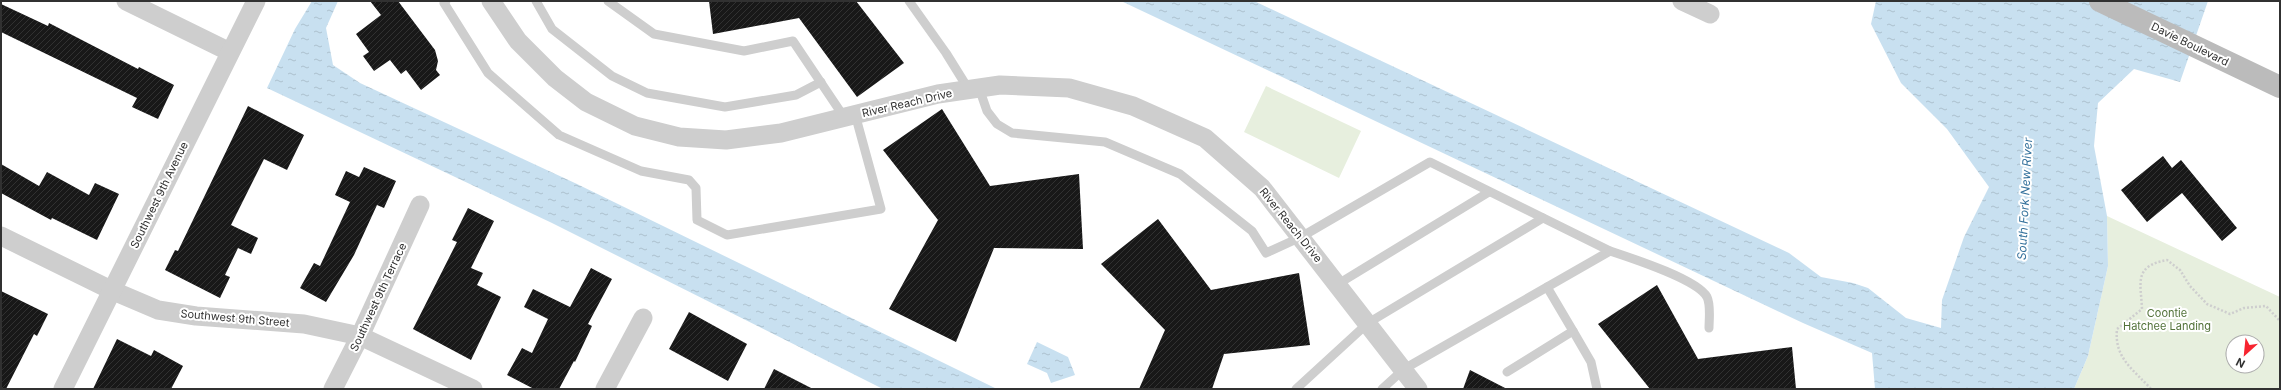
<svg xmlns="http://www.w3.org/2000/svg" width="2281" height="390" font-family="Inter,sans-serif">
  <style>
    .green { fill: #e7efde; fill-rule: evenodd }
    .water { fill: url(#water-ripples) }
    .building { fill: url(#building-hatch) }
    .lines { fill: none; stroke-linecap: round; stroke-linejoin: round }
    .path { stroke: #cecece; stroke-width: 2.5; stroke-dasharray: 2 2; stroke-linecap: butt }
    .lane { stroke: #cecece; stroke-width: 9 }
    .street { stroke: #cecece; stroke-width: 19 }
    .secondary { stroke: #bbb; stroke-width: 22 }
    .labels { text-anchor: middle; stroke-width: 4; stroke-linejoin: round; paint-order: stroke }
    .street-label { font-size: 11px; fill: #313131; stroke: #fff }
    .park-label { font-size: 11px; fill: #527239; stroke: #fff }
    .water-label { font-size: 12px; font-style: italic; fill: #35729c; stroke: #fff }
  </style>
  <defs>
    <pattern id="water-ripples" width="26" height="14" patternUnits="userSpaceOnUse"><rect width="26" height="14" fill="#c8e0f0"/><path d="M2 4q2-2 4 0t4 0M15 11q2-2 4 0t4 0" fill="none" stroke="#acc1ce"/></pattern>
    <pattern id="building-hatch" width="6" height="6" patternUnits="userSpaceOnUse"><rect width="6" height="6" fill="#181818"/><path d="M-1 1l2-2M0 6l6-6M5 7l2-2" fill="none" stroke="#313131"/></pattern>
  </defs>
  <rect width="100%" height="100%" fill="#fff"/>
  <g class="green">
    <path d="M1266,86L1361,131L1339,178L1244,132Z"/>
    <path d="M2107,216L2280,297V389H2074L2088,356L2108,266ZM2233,342H2257V366H2233Z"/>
  </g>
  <g class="water">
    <path d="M312,1H338L326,28L333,65L360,83L577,184L997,389H883L552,223L267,88L295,29Z"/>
    <path d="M1121,1H1254L1789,253L1821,277L1853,283L1868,288L1906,318L1941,328L1942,300L1964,237L1989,187L1947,129L1901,83L1871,24L1876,1H2208L2180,82L2134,69L2098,103L2094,146L2107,216L2108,266L2088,356L2074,389H1875L1872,353L1803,323Z"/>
    <path d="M1037,342L1068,357L1075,375L1051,383L1047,373L1027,364Z"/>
  </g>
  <g class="building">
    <path d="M370,1H398L435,50L438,61L436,70L440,75L421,90L406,70L401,74L390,60L374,71L363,56L369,52L356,34L381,15Z"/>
    <path d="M709,1H856L904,63L857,97L799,18L713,34Z"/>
    <path d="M1,4L48,26L49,23L138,69L139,67L174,85L158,119L132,107L137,98L1,32Z"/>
    <path d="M248,106L304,135L287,170L264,159L231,225L258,238L251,254L238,248L225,275L230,277L220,298L165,270L175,250L178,251Z"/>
    <path d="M942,109L990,186L1079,174L1083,249L994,248L956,342L889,309L938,220L883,150Z"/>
    <path d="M2163,156L2172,168L2181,160L2237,228L2222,241L2182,193L2147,222L2121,190Z"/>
    <path d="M1,164L39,186L47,172L89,195L95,183L119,194L97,240L52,218L51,220L1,193Z"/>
    <path d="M364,167L396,181L384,208L377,205L354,255L326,302L300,288L314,263L320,266L350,202L335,195L346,171L359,177Z"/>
    <path d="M468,208L494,221L471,268L483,273L477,285L501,297L471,360L413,329L457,242L452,240Z"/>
    <path d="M1158,219L1211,290L1299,273L1310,345L1224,354L1212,389H1139L1165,330L1101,264Z"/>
    <path d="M591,268L612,279L588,324L592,326L575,362L574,361L559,389H534L507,375L522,348L532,353L548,319L524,307L533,289L570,307Z"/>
    <path d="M1657,285L1698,359L1792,347L1796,389H1650L1598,324Z"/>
    <path d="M1,291L48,314L37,336L34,334L6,389H1Z"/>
    <path d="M689,312L747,344L728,381L669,349Z"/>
    <path d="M117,339L151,356L154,350L183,366L171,389H93Z"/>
    <path d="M774,369L813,389H764Z"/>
    <path d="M1470,370L1507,389H1463Z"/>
  </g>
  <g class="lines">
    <path class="path" d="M2151,389C2133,369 2114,358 2117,329L2142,309C2141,283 2133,266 2167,260L2180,270L2190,286L2207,304L2230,314L2244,308L2266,306L2280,321"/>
    <g class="lane">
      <path d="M446,1L444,3L488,73L559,135L641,171L689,180L696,188L697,220L727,235L881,209L855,114"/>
      <path d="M536,1L552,29L612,76L647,93L725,107L796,95L821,82"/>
      <path d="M608,1L654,34L744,51L793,41L844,117"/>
      <path d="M909,1L946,53L969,90"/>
      <path d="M979,88L987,111L997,124L1012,133L1105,142L1180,174L1252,231L1266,253L1301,237L1430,162L1610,251L1404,369L1382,389"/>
      <path d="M1610,251C1631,258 1697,279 1707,297C1711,305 1709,320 1709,328"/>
      <path d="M1338,284L1489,192"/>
      <path d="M1573,331L1591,362L1597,389"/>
      <path d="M1507,372L1573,331L1547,287"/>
      <path d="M1296,389L1368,323L1543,218"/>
    </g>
    <g class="street">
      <path d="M126,1L230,52"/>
      <path d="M491,1L518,41L555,78L586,102L635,126L679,137L726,140L781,133L938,94L1000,85L1069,88L1133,106L1205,138L1262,188L1418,389"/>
      <path d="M1682,1L1710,14"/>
      <path d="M1,236L111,290L158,310L196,316L304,324L360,336L473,389"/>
      <path d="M63,389L256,1"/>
      <path d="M333,389L360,336L420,205"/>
      <path d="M605,389L643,318"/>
    </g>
    <path class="secondary" d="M2100,1L2280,87"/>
  </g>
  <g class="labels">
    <g class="street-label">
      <text transform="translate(2190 44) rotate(26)" y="4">Davie Boulevard</text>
      <text transform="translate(907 103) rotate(-13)" y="4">River Reach Drive</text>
      <text transform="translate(159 195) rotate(-64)" y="4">Southwest 9th Avenue</text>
      <text transform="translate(1291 225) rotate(51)" y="4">River Reach Drive</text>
      <text transform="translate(378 297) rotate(-65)" y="4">Southwest 9th Terrace</text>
      <text transform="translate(235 318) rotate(5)" y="4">Southwest 9th Street</text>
    </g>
    <g class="park-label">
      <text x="2167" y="317">Coontie<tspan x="2167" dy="13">Hatchee Landing</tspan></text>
    </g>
    <g class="water-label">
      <text transform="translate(2025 199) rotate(-87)" y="4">South Fork New River</text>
    </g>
  </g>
  <rect width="2281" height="390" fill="none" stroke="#313131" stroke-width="4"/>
  <g transform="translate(2245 354) rotate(207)"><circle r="19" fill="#ffffff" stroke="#adadad"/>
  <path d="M0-3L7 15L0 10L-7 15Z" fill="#f72430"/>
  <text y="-6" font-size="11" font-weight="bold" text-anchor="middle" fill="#313131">N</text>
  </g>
</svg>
